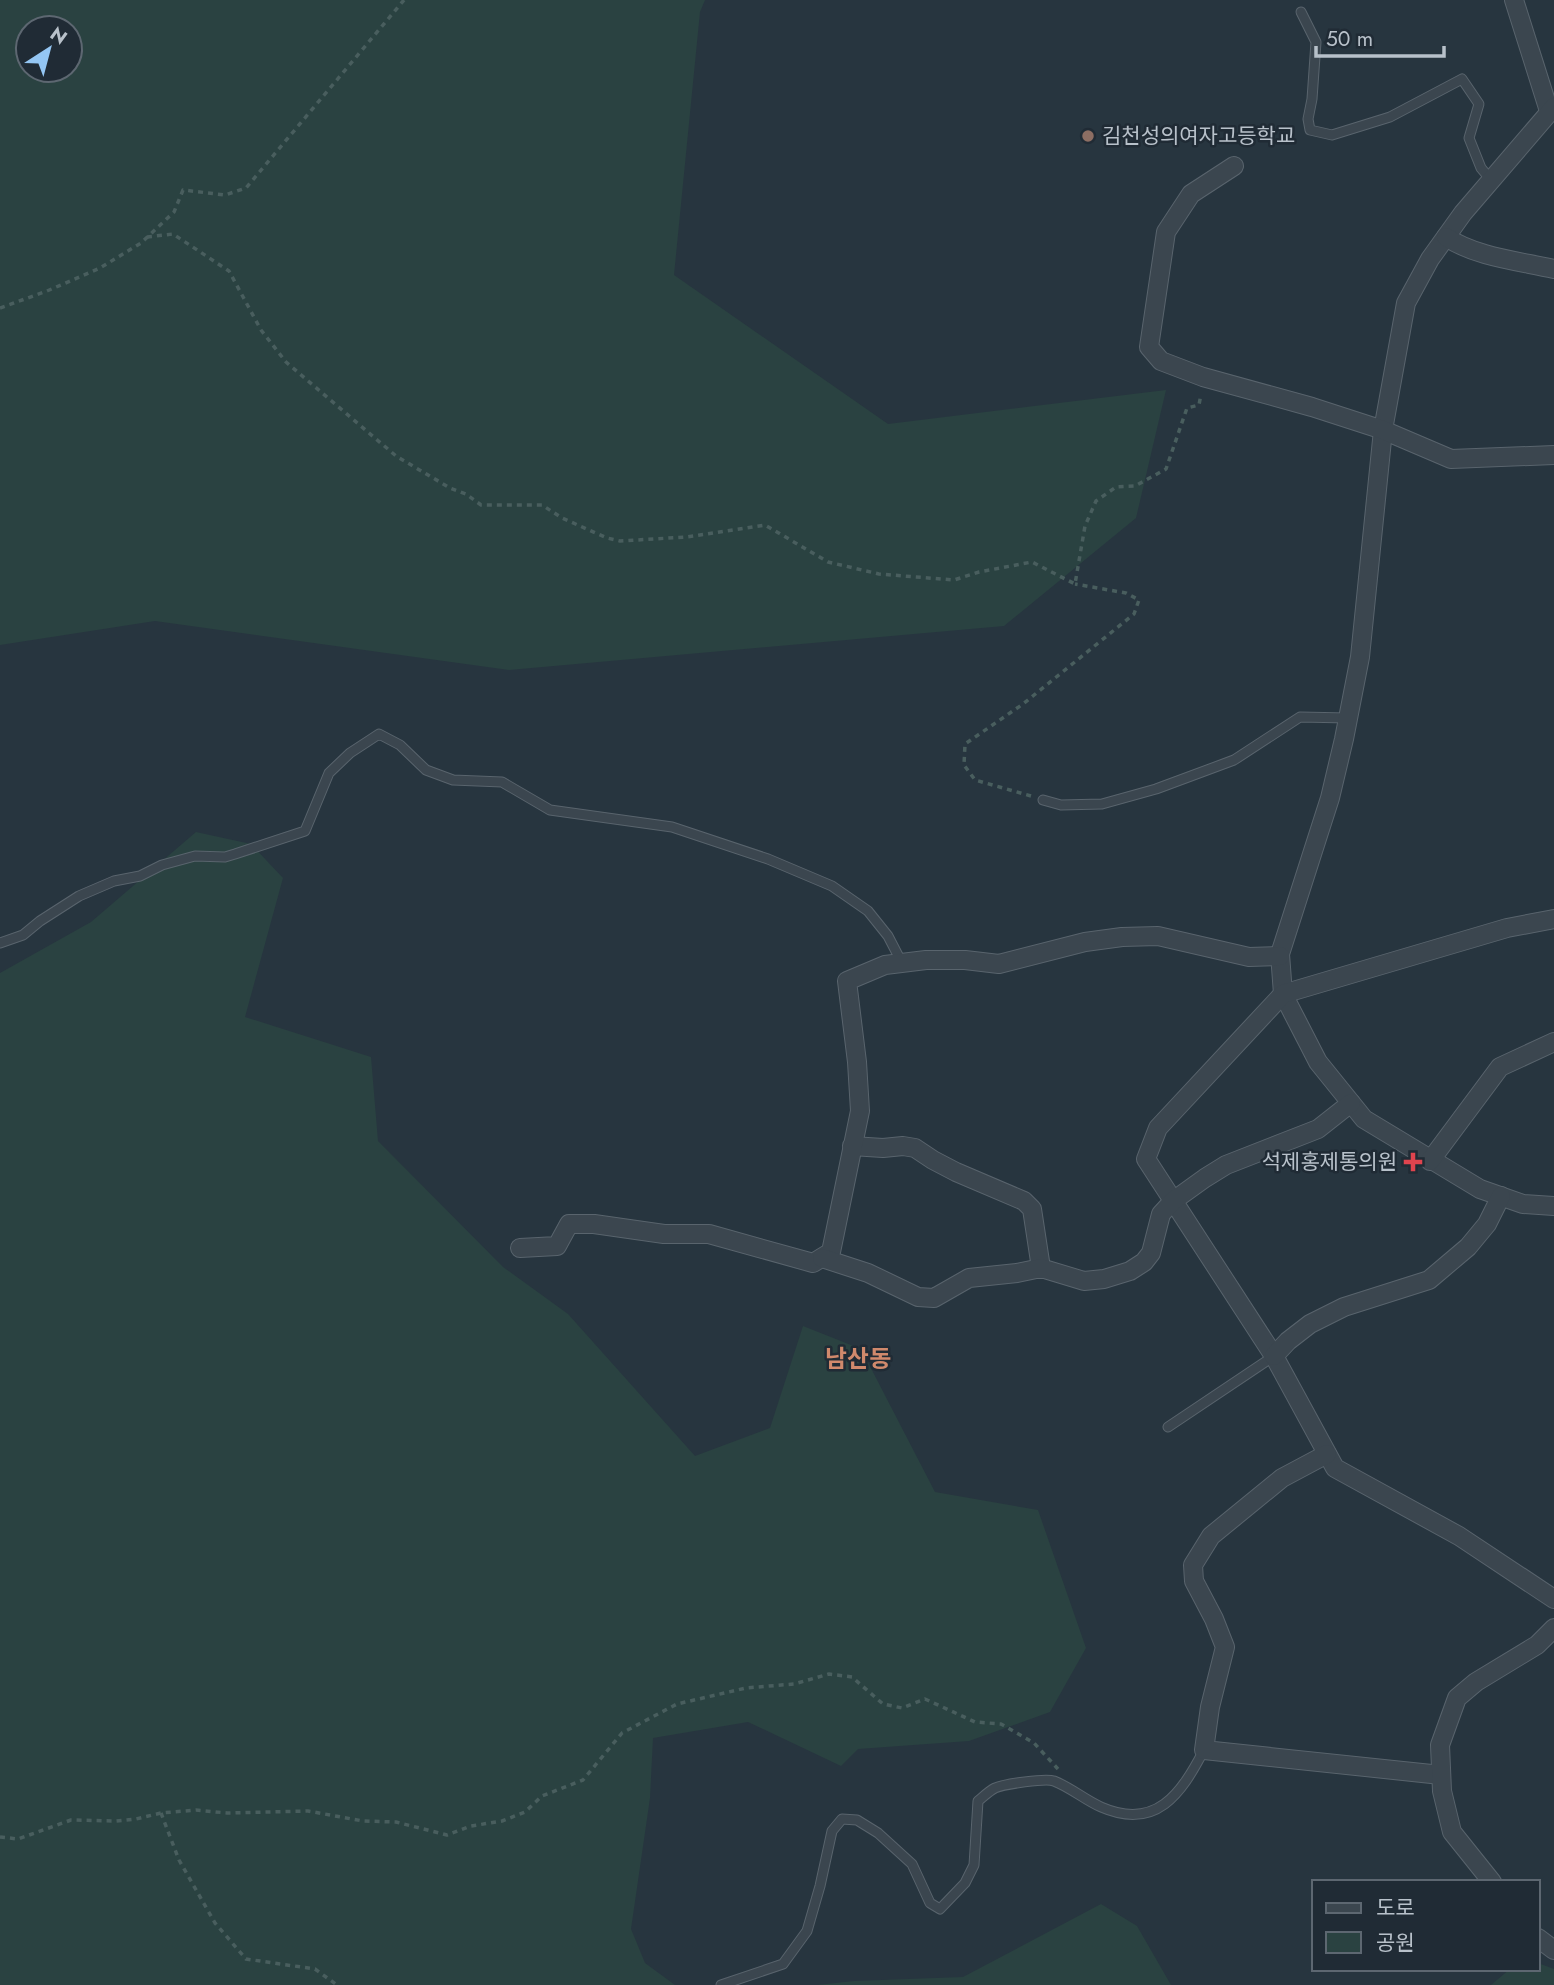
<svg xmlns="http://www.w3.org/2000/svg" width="1554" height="1985" font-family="Jost,'Noto Sans KR',sans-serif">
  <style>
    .green { fill: #2a4241; fill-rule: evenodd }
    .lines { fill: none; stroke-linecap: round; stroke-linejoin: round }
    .lane-casing { stroke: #59646d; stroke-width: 11 }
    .street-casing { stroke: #59646d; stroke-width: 20 }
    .path { stroke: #495e5e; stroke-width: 3.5; stroke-dasharray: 5 5; stroke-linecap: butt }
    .lane { stroke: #3b464f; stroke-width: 9 }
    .street { stroke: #3b464f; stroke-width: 18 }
    .education-dot { fill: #8d6e63; stroke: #202b35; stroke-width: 2.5 }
    .health-dot { fill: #e0444e; stroke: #202b35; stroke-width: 2.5 }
    .labels { text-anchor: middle; stroke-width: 5; stroke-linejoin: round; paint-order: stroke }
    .poi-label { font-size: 21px; fill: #b8c1ca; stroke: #202b35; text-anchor: start }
    .quarter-label { font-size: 24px; font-weight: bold; fill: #d0896c; stroke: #202b35 }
  </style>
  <rect width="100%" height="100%" fill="#27353f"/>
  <g class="green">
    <path d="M0,0H705L700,12L674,275L888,424L1166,390L1136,518L1004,626L509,670L155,621L0,645ZM70,28V70H28V28Z"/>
    <path d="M196,832L251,844L283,878L245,1017L371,1057L378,1141L503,1267L568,1314L695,1456L770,1428L803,1326L861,1349L935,1492L1038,1510L1086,1648L1050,1712L969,1741L858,1749L841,1766L748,1722L653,1738L650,1798L631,1929L645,1963L675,1985H0V973L91,922Z"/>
    <path d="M1101,1904L1137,1926L1171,1985H817L854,1981L963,1977Z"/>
    <path d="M1538,1963L1554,1969V1985H1491L1510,1969H1538Z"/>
  </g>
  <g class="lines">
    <g class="lane-casing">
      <g id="lane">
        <path d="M1301,12L1316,42L1312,99L1308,119L1310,130L1332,135L1390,117L1462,79L1479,104L1469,138L1481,168L1491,180"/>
        <path d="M1043,800L1061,805L1102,804L1156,789L1234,760L1300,717L1348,718"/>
        <path d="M0,943L23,935L40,921L79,896L114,881L140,876L162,865L195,856L225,857L235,854L305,831L329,773L350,753L379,734L400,745L426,770L453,780L502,782L550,810L672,827L768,859L832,886L868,911L888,936L902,963"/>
        <path d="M1168,1427L1274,1356"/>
        <path d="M721,1985L783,1964L807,1931L820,1886L832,1831L842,1819L857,1820L878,1833L912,1864L930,1903L940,1909L965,1883L974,1865L978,1801C983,1797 989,1791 995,1788C1004,1784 1046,1778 1054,1781C1070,1787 1085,1800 1101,1807C1156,1831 1181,1794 1204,1750"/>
      </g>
    </g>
    <g class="street-casing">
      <g id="street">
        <path d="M1514,0L1549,111"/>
        <path d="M1554,107L1463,213L1430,259L1406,303L1383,430L1360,657L1344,739L1330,798L1280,954L1283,994L1318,1062L1364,1119L1480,1189L1523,1204L1554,1206"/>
        <path d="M1234,166L1191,194L1166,232L1149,347L1161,361L1203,377L1312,407L1383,430L1451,459L1554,455"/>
        <path d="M1446,237C1476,257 1519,261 1554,269"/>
        <path d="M1554,919L1507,928L1283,994L1158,1128L1146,1159L1274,1356L1335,1468L1459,1536L1554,1599"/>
        <path d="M852,1146L883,1148L903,1146L915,1148L933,1160L956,1172L1024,1201L1032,1209L1041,1268"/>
        <path d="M1430,1161L1500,1067L1554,1042"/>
        <path d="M520,1248L557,1246L569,1224H594L664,1234H709L813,1263L831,1252L860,1111L857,1062L847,981L885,965L926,960H965L999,964L1085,942L1122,937L1158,936L1249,957L1280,956"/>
        <path d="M822,1258L868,1273L918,1297L934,1298L969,1278L1017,1273L1041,1268L1084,1281L1104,1279L1130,1271L1144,1262L1151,1253L1161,1214L1173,1201L1205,1178L1226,1165L1318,1129L1351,1103"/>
        <path d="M1274,1356L1288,1341L1310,1324L1344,1307L1429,1280L1468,1247L1487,1224L1501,1196"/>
        <path d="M1327,1454L1282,1478L1211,1536L1193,1565L1194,1581L1214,1619L1225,1647L1210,1707L1204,1750L1441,1775"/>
        <path d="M1492,1882L1452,1832L1442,1791L1440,1745L1457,1698L1476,1682L1537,1645L1554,1628"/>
        <path d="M1538,1938L1554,1950"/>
      </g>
    </g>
    <g class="path">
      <path d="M147,237L173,234L229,271L261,330L286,362L396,456L450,488L466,494L481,505H542L562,518L607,538L620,541L686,537L765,525L828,562L879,574L954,580L979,572L1032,562L1075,584L1085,526L1096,501L1116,487L1135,486L1166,469L1187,408L1199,405L1201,394"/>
      <path d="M0,308L47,291L100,268L141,243L174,212L183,190L225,195L246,188L404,0"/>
      <path d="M1031,796L975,780L964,765L965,744L1023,704L1134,614L1139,600L1126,593L1075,584"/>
      <path d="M161,1813L179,1860L215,1923L246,1959L315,1969L337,1985"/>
      <path d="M0,1837L18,1839L71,1820L116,1821L136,1819L161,1813L196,1810L227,1813L308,1811L363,1821L396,1822L447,1835L471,1826L502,1821L525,1812L542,1796L583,1780L622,1733L677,1704L746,1688L794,1684L829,1674L852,1677L883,1704L902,1708L925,1699L975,1722L1001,1724L1034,1743L1058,1769"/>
    </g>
    <use href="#lane" class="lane"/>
    <use href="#street" class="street"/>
  </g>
  <circle class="education-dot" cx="1088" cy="136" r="7"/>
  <path class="health-dot" d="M1409.5 1151.5h7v7h7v7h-7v7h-7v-7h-7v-7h7z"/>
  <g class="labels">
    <g class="poi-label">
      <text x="1102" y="143">김천성의여자고등학교</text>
      <text x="1397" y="1169" text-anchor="end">석제홍제통의원</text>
    </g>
    <g class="quarter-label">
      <text x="858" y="1367">남산동</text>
    </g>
  </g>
  <rect x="1312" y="1880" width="228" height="91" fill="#202b35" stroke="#5d6771" stroke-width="2"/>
  <rect x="1326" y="1903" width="35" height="10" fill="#3b464f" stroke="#5d6771" stroke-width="2"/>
  <text x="1376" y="1915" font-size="21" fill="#b8c1ca">도로</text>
  <rect x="1326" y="1932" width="35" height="21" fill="#2a4241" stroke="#5d6771" stroke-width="2"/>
  <text x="1376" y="1950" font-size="21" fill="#b8c1ca">공원</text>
  <g transform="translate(49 49) rotate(36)"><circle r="33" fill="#202b35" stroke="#5d6771" stroke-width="2"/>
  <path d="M0-5L12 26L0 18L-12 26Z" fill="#94c6f3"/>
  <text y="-10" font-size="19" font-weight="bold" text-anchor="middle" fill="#b8c1ca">N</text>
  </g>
  <path d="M1316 46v10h128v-10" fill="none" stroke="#b8c1ca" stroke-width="3.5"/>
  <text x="1326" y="46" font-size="21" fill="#b8c1ca" stroke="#202b35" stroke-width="5" paint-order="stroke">50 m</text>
</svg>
